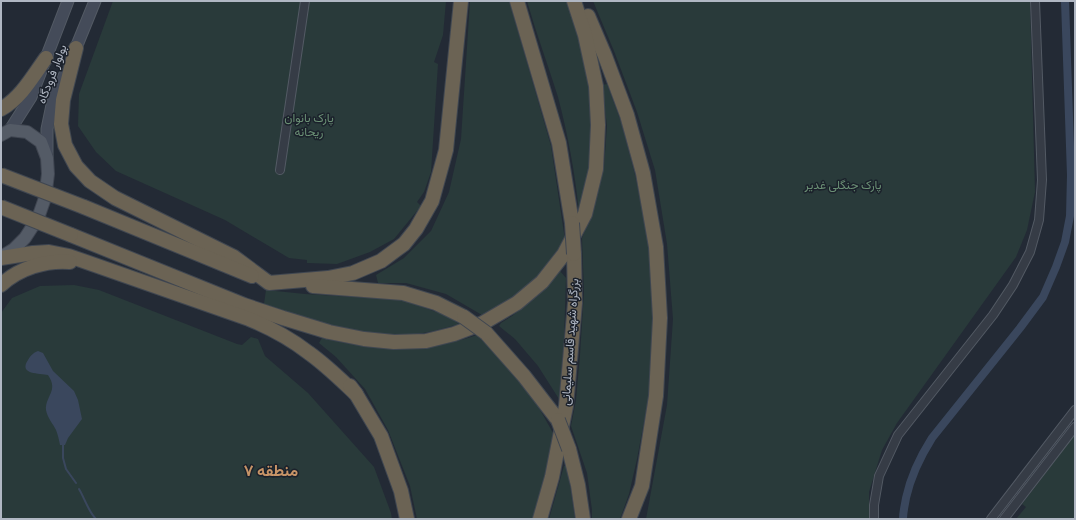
<svg xmlns="http://www.w3.org/2000/svg" width="1076" height="520" font-family="'Exo 2',Vazirmatn,sans-serif">
  <style>
    .green { fill: #293a3a }
    .water { fill: #3a475d }
    .lines { fill: none; stroke-linecap: round; stroke-linejoin: round }
    .stream { stroke: #3a475d; stroke-width: 2 }
    .canal { stroke: #3a475d; stroke-width: 8 }
    .street-casing { stroke: #535a64; stroke-width: 10 }
    .secondary-casing { stroke: #535a64; stroke-width: 13 }
    .primary-casing { stroke: #3f4550; stroke-width: 14 }
    .highway-casing { stroke: #404751; stroke-width: 16 }
    .street { stroke: #363c46; stroke-width: 8 }
    .secondary { stroke: #444b59; stroke-width: 11 }
    .primary { stroke: #545b66; stroke-width: 12 }
    .highway { stroke: #6b6354; stroke-width: 14 }
    .highway-bridge-casing { stroke: #404751; stroke-width: 16; stroke-linecap: butt }
    .highway-bridge { stroke: #6b6354; stroke-width: 14 }
    .labels { text-anchor: middle; stroke-width: 3; stroke-linejoin: round; paint-order: stroke }
    .street-label { font-size: 12px; fill: #b0b7c3; stroke: #1b212b }
    .park-label { font-size: 12px; fill: #6b9075; stroke: #1b212b }
    .district-label { font-size: 16px; font-weight: bold; fill: #c79467; stroke: #1b212b }
  </style>
  <rect width="100%" height="100%" fill="#232a35"/>
  <g class="green">
    <path d="M113,1H446L443,35L434,62L438,64L431,172L424,192L417,202L421,206L394,239L370,252L337,264L307,263V260L289,258L225,220L116,171L96,152L78,126L79,94Z"/>
    <path d="M470,1H509L526,59L551,146L565,240L535,279L510,300L482,315L446,294L406,283H378L376,275L404,258L431,231L449,192L461,139Z"/>
    <path d="M527,1H569L591,84L592,163L579,212C575,173 568,135 558,97C548,65 536,33 527,1Z"/>
    <path d="M593,1H1030L1035,192L1027,230L1016,257L897,423L882,450L869,492V519H646L667,405L673,319L667,244L655,170L637,112L614,51Z"/>
    <path d="M607,84L621,122L635,175L650,248L654,317L649,395L637,459L629,494L620,519H592V510L587,473L571,426L576,400L580,355L584,292L582,238L592,213L604,167L607,126L602,85Z"/>
    <path d="M560,271L566,278L564,339L559,399L538,366L515,339L499,326L501,323L512,316L539,295Z"/>
    <path d="M74,285L99,290L237,344L242,345L251,337L258,339L265,356L308,393L374,467L391,513L392,519H1V313L12,298L40,286Z"/>
    <path d="M266,290L305,294L402,300L445,315L459,324C447,327 435,331 423,333C367,341 316,321 264,304Z"/>
    <path d="M477,335L487,342L533,397L553,433L546,475L533,519H417L410,486L388,430L365,389L336,357L319,343L322,338C375,351 424,354 477,335Z"/>
    <path d="M1075,434V519H1016L1026,507L1022,504Z"/>
    <path d="M564,466H567L575,519H549Z"/>
  </g>
  <path class="water" d="M38,351L43,353L53,371L74,391L78,400L82,419L68,438L65,445H60C59,440 58,435 56,430C53,424 47,417 46,410C45,396 59,391 48,375C40,373 18,375 28,360C31,355 33,353 38,351Z"/>
  <g class="lines">
    <g class="stream">
      <path d="M63,445V458L66,469L76,483"/>
      <path d="M79,489C85,499 88,511 96,519"/>
    </g>
    <path class="canal" d="M903,519C903,511 905,505 906,498C911,475 920,457 932,438L1020,328L1043,297L1056,267L1065,242L1070,216L1071,175L1065,1"/>
    <g class="street-casing">
      <g id="street">
        <path d="M280,170L305,1"/>
        <path d="M874,519V505L879,476L898,435L993,315L1013,285L1030,252L1039,220L1042,180L1035,1"/>
        <path d="M991,519L1075,410"/>
        <path d="M1004,519L1075,427"/>
      </g>
    </g>
    <g class="secondary-casing">
      <g id="secondary">
        <path d="M73,55L95,1"/>
        <path d="M10,130L31,97L68,1"/>
        <path d="M47,156V129L53,100L65,74"/>
      </g>
    </g>
    <g class="primary-casing">
      <path id="primary" d="M1,135L10,130L27,132L41,142L47,158L48,174L45,198L38,218L25,238L14,249L1,257"/>
    </g>
    <g class="highway-casing">
      <g id="highway">
        <path d="M517,1L559,143L572,223"/>
        <path d="M588,16L605,56L627,115L643,173L656,247L660,318L656,396L642,486L629,519"/>
        <path d="M76,48L63,100L61,124L65,145L76,166L90,181L115,198L234,257L269,283L328,278L353,273L381,261L404,244L416,229L432,201L446,150L461,1"/>
        <path d="M1,109C21,98 33,76 46,58"/>
        <path d="M84,207L252,276"/>
        <path d="M71,235L244,305L283,318L329,332L364,339L394,342L426,341L454,334L483,323L517,303L542,282L564,254L585,214L596,169L598,125L596,86L585,35L574,1"/>
        <path d="M1,258L33,253L49,252L69,256L249,319C271,328 291,339 309,353C326,365 341,380 356,394"/>
        <path d="M1,285C19,268 46,260 70,262"/>
        <path d="M313,286L403,293L436,303L464,317"/>
        <path d="M486,333L524,376L558,420"/>
        <path d="M350,386L356,394L381,436L401,491L407,519"/>
        <path d="M569,449L578,485L583,519"/>
        <path d="M540,519L552,477L566,406L575,303L574,254"/>
      </g>
    </g>
    <use href="#street" class="street"/>
    <use href="#secondary" class="secondary"/>
    <use href="#primary" class="primary"/>
    <use href="#highway" class="highway"/>
    <g class="highway-bridge-casing">
      <g id="highway-bridge">
        <path d="M1,175L84,207"/>
        <path d="M1,207L71,235"/>
        <path d="M572,223L574,254"/>
        <path d="M464,317L486,333"/>
        <path d="M558,420L569,449"/>
      </g>
    </g>
    <use href="#highway-bridge" class="highway-bridge"/>
  </g>
  <g class="labels">
    <g class="street-label">
      <text transform="translate(52 74) rotate(-69)" y="4">بولوار فرودگاه</text>
      <text transform="translate(570 342) rotate(-86)" y="4">بزرگراه شهید قاسم سلیمانی</text>
    </g>
    <g class="park-label">
      <text x="309" y="122">پارک بانوان<tspan x="309" dy="14">ریحانه</tspan></text>
      <text x="843" y="189">پارک جنگلی غدیر</text>
    </g>
    <g class="district-label">
      <text x="271" y="476">منطقه ۷</text>
    </g>
  </g>
  <rect width="1076" height="520" fill="none" stroke="#b0b7c3" stroke-width="4"/>
</svg>
